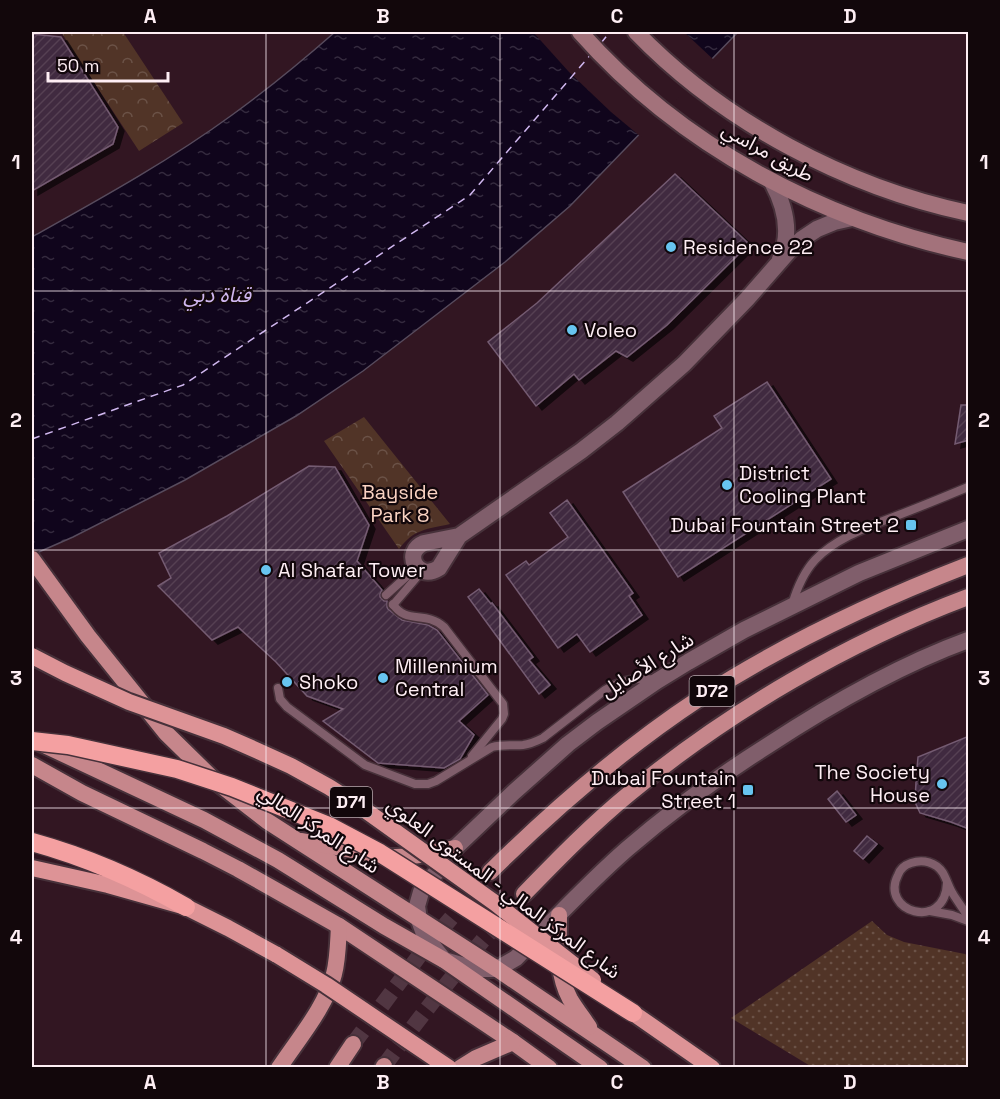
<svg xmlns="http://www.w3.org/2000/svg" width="1000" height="1099" font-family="'Space Grotesk','Noto Sans Arabic',sans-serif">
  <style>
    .grass { fill: url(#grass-dots) }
    .park { fill: url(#park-crowns) }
    .water { fill: url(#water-ripples); stroke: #574b5d; stroke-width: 1.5 }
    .pier { fill: #321622 }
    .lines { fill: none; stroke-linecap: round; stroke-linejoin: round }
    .ferry { stroke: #d0b7ef; stroke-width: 1.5; stroke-dasharray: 8 6; stroke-linecap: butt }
    .building { fill: url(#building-hatch); stroke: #745b72; stroke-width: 1.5; filter: url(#shadow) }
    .primary-tunnel { stroke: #513642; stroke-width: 16; stroke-dasharray: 16 8; stroke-linecap: butt }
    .service-casing { stroke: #47313a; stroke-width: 11 }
    .minor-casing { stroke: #47313a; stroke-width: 20 }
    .tertiary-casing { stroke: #47313a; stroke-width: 20 }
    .secondary-casing { stroke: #47313a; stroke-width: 20 }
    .primary-casing { stroke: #47313a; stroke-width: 20 }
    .trunk-casing { stroke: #47313a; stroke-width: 20 }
    .motorway-casing { stroke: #47313a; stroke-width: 21 }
    .service { stroke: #805e6b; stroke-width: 8 }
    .minor { stroke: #805e6b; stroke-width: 16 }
    .tertiary { stroke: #805e6b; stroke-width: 16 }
    .secondary { stroke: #a3727b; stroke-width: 16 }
    .primary { stroke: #c6868b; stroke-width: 16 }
    .trunk { stroke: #dd9396; stroke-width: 16 }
    .motorway { stroke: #f4a0a1; stroke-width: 18 }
    .trunk-bridge-casing { stroke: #47313a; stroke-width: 20; stroke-linecap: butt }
    .motorway-bridge-casing { stroke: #47313a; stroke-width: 21; stroke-linecap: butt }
    .trunk-bridge { stroke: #dd9396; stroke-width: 16 }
    .motorway-bridge { stroke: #f4a0a1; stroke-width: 18 }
    .grid { fill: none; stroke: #feeef4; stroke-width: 1.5; stroke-opacity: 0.55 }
    .poi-dot { fill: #67c4ef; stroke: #12070b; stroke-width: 2 }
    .labels { text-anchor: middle; stroke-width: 4.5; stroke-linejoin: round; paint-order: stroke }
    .shield { fill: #12070b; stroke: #b7a9ae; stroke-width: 1.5 }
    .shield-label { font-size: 18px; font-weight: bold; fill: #feeef4 }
    .street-label { font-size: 20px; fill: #feeef4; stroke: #12070b }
    .poi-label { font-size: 20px; fill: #feeef4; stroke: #12070b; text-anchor: start }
    .park-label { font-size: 20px; fill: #fad3c3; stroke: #12070b }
    .water-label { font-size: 21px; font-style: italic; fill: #d0b7ef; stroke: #12070b }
    .neatline { fill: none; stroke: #feeef4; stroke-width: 2 }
    .grid-label { font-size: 20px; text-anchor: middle; font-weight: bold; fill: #feeef4 }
  </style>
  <defs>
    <pattern id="grass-dots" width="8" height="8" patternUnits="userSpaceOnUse" patternTransform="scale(1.5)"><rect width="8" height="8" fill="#513427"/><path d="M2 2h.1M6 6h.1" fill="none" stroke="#6b5247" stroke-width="1.8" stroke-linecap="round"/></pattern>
    <pattern id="park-crowns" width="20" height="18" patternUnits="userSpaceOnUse" patternTransform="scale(1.5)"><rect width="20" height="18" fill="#513427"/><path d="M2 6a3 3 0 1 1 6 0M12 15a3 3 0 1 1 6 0" fill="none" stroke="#6b5247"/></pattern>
    <pattern id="water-ripples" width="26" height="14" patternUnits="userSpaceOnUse" patternTransform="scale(1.5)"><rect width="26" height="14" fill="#10051c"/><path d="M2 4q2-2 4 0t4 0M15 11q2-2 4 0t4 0" fill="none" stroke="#342a3e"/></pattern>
    <pattern id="building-hatch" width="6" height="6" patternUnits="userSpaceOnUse" patternTransform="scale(1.5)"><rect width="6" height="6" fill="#412a3f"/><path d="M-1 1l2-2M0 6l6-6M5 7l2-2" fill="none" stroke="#543f52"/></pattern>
    <filter id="shadow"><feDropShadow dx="6" dy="4" stdDeviation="0" flood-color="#0009"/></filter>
  </defs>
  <rect width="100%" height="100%" fill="#321622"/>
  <path class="grass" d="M872,921L887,935L904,942L965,954L968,956V1067H812L731,1018Z"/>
  <g class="park">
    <path d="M61,32H123L183,123L139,151Z"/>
    <path d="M364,417L450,524C427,529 414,529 399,549L324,441Z"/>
  </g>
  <path class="water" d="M335,32H738L570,206L505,262L363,371L296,416L185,480L73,537L32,555V237C100,199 169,161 232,115C268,89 302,61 335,32Z"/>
  <path class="pier" d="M533,32H684L714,60L641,137L611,112L569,72Z"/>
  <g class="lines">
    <g class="ferry">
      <path d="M601,43L610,32"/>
      <path d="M32,439L183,385L470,195L592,53"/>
    </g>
  </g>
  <g class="building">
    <path d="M32,34L61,37L118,127L113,144L32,191Z"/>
    <path d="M675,174L749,244L667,325L627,357L616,351L579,380L574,374L536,406L488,342L537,303Z"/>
    <path d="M767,382L831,479L678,577L623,492L722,428L714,416Z"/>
    <path d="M961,405H969V440L955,444Z"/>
    <path d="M309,466L335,467L369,525L357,561L382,590L380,594V597L384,601H387V607L388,609L402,620L428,625L437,630L488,695L459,721L474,735L460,759L444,768L378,763L323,721L343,709L307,696L276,662L238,627L212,640L158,586L171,578L159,553L227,516Z"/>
    <path d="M567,500L633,593L629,596L642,615L590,652L577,634L558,648L506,575L526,561L529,565L568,537L550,513Z"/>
    <path d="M479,589L491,604L492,603L533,657L529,660L550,685L539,694L468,597Z"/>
    <path d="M969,736V829L951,822L920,813L915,802L916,782L922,775L917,769L918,757Z"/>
    <path d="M837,791L856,815L846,822L828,799Z"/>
    <path d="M867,836L877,844L863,859L854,851Z"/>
  </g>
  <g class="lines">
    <g class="primary-tunnel">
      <path d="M353,1044L419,956L490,872"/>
      <path d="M384,1066C428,1006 473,949 524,894"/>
    </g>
    <g class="service-casing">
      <g id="service">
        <path d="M386,595L417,567"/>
        <path d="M393,604C406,625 425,610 444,627L503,704L504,714L502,719L472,756"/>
        <path d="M393,605L422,571"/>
        <path d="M792,605C797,588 803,573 815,560C836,538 868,527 896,516C920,507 944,497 968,487"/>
        <path d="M278,688L280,699L287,707L365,765L415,784H428L436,781L492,747C503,744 513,746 523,745C531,744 537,741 543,738L605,690C622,680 637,677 657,680"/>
        <path d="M947,883C945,932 879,912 898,875C900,869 905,865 911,863C923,859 936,862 943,873C947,880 949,888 953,894C958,902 964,910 968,917"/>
        <path d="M930,911L952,915L968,921"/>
      </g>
    </g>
    <g class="minor-casing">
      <g id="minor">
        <path d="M772,182C785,206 792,233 780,259"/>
        <path d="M459,536L439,568C417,582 402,552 424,543L459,536L581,451L617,423L684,364L747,299L789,251L802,239L817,229L834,222L852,218"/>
      </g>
    </g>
    <g class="tertiary-casing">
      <path id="tertiary" d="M968,529L859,573L744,630L688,662L657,681L597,722L568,744L514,792L455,848L421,892L417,906L419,920L423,931L429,941L444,960L475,969H497L516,958C553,921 588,883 627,849C671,811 718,777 767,746C831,704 897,666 968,640"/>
    </g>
    <g class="secondary-casing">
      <g id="secondary">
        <path d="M580,32C681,146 821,220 968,252"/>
        <path d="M636,32C723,122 846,187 968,213"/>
      </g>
    </g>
    <g class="primary-casing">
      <g id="primary">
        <path d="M32,559L88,636L166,733L214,780L267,821L497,969L643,1068"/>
        <path d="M40,743L204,820L278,860L384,926L444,960L600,1068"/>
        <path d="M32,765L82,793L203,851L238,869L339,926L513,1042L549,1068"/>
        <path d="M302,841L390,857C412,858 433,853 455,848"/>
        <path d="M490,872C555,808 624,748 700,698C785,643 875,601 968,565"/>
        <path d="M524,894C558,859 592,824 630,793C729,711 848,642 968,597"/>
        <path d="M559,915C559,943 556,973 570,999C576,1009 583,1018 589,1027"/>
        <path d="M279,1068C298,1039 326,1007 334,974C338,959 338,942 339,926"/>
        <path d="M337,1068L353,1044"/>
        <path d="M383,1068L384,1066"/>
        <path d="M460,1068L476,1058L513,1042"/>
      </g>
    </g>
    <g class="trunk-casing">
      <g id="trunk">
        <path d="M32,868L108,885L186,907L228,928L277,955"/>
        <path d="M633,1013L712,1068"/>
      </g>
    </g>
    <g class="motorway-casing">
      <path id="motorway" d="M32,842C86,857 137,879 186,907"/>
    </g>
    <use href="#service" class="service"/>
    <use href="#minor" class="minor"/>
    <use href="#tertiary" class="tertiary"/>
    <use href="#secondary" class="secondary"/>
    <use href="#primary" class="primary"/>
    <use href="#trunk" class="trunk"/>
    <use href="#motorway" class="motorway"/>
    <g class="trunk-bridge-casing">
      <g id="trunk-bridge">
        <path d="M32,656L65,673L129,702L224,736L258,751L291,766L329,787L365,810L495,903L593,980"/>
        <path d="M277,955L326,985L449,1068"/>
      </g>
    </g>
    <g class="motorway-bridge-casing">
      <path id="motorway-bridge" d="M32,741L68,745L177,769L232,787L329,826L380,853L633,1013"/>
    </g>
    <use href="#trunk-bridge" class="trunk-bridge"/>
    <use href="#motorway-bridge" class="motorway-bridge"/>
  </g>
  <path class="grid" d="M266,32V1068M500,32V1068M734,32V1068M32,291H968M32,550H968M32,808H968"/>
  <g class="poi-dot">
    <circle cx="671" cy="247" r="6"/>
    <circle cx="572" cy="330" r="6"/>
    <circle cx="727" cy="485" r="6"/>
    <rect x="905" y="519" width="12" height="12" rx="3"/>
    <circle cx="266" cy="570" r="6"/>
    <circle cx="383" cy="678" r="6"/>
    <circle cx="287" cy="682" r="6"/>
    <circle cx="942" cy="784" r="6"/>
    <rect x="742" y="784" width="12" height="12" rx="3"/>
  </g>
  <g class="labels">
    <g class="shield">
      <rect x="689.5" y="676" width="45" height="30" rx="4.5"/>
      <rect x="330" y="787" width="42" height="30" rx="4.5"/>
    </g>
    <g class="shield-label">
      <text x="712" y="697">D72</text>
      <text x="351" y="808">D71</text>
    </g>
    <g class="street-label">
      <text transform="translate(768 152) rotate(29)" y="7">طريق مراسي</text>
      <text transform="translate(647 665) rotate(-32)" y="7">شارع الأصايل</text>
      <text transform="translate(319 829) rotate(34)" y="7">شارع المركز المالي</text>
      <text transform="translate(504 888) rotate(37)" y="7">شارع المركز المالي - المستوى العلوي</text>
    </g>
    <g class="poi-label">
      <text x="683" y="254">Residence 22</text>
      <text x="584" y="337">Voleo</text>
      <text x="739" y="480">District<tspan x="739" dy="23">Cooling Plant</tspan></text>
      <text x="899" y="532" text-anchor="end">Dubai Fountain Street 2</text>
      <text x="278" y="577">Al Shafar Tower</text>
      <text x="395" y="673">Millennium<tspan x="395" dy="23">Central</tspan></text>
      <text x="299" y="689">Shoko</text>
      <text x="930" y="779" text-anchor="end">The Society<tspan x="930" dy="23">House</tspan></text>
      <text x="736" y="785" text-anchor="end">Dubai Fountain<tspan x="736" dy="23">Street 1</tspan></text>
    </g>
    <g class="park-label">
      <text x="400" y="499">Bayside<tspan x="400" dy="23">Park 8</tspan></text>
    </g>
    <g class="water-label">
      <text x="217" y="302">قناة دبي</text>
    </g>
  </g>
  <rect width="1000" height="1099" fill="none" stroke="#12070b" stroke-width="66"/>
  <path d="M48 72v9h120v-9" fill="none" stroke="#feeef4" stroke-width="3"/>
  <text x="57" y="72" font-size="18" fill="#feeef4" stroke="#12070b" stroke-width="4.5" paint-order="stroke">50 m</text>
  <rect x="33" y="33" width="934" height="1033" class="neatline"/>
  <g class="grid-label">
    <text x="150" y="23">A</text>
    <text x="383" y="23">B</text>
    <text x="617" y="23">C</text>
    <text x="850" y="23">D</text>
    <text x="16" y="169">1</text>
    <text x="984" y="169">1</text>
    <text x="16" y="427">2</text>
    <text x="984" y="427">2</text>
    <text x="16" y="685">3</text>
    <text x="984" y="685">3</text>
    <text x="16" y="944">4</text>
    <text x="984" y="944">4</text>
    <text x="150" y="1089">A</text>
    <text x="383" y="1089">B</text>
    <text x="617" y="1089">C</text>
    <text x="850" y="1089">D</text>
  </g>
</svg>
